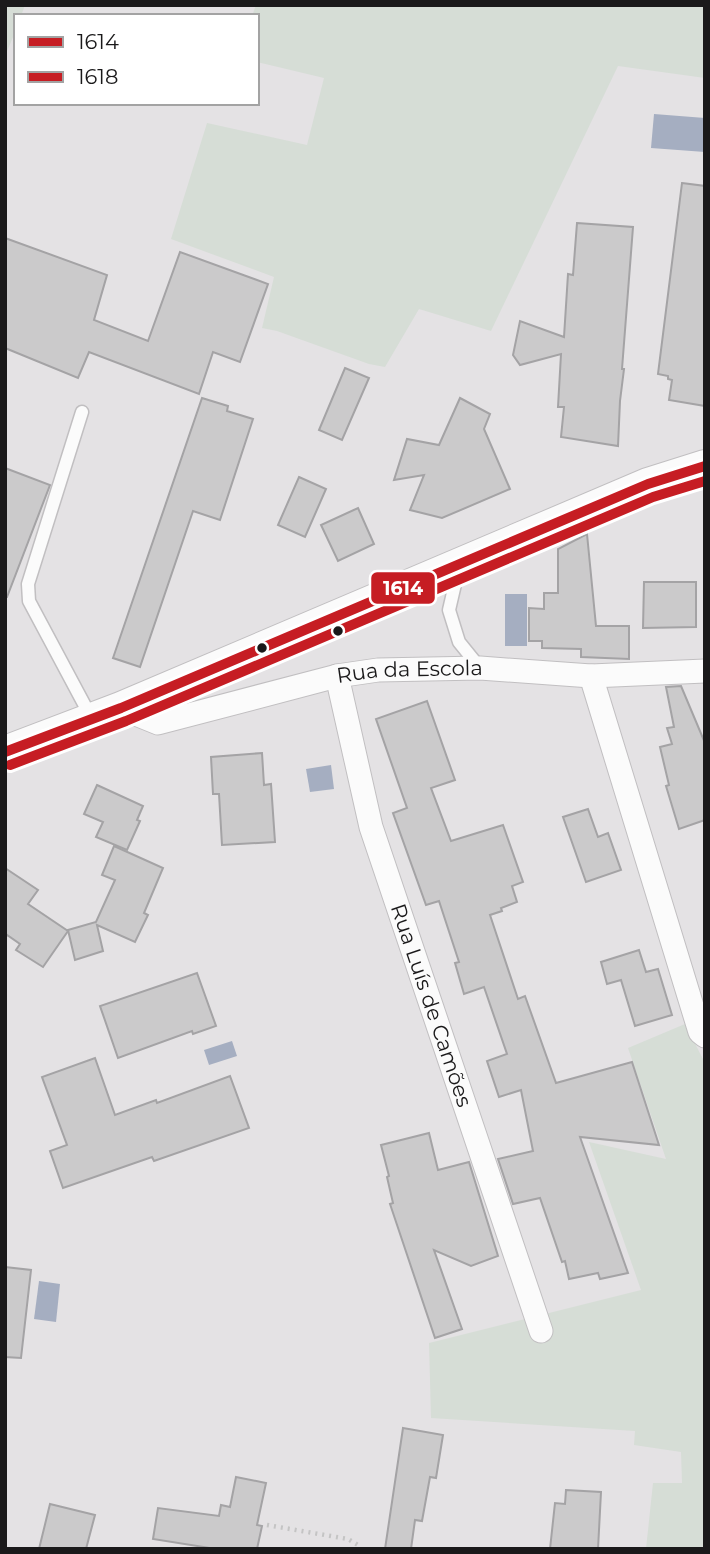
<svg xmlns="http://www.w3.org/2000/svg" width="710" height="1554" font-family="Montserrat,sans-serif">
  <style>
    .green { fill: #d6ddd6 }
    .water { fill: #a5aec1 }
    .building { fill: #cbcacb; stroke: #a4a3a5; stroke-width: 2 }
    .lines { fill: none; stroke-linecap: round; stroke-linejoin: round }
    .lane-casing { stroke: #c1bfc1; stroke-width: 15 }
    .street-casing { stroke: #c1bfc1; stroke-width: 25 }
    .secondary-casing { stroke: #c1bfc1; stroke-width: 34 }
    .path { stroke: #c4c4c4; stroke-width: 4.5; stroke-dasharray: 2 5; stroke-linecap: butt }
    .lane { stroke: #fbfbfb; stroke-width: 12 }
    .street { stroke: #fbfbfb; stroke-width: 23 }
    .secondary { stroke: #fbfbfb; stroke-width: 32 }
    .bus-1-casing { stroke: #fff; stroke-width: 16 }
    .bus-2-casing { stroke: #fff; stroke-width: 16 }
    .bus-1 { stroke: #c61d23; stroke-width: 10 }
    .bus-2 { stroke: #c61d23; stroke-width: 10 }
    .bus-dot { fill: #1a191a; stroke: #fff; stroke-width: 2.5 }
    .labels { text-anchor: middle; stroke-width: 7; stroke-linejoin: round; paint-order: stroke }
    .street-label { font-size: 21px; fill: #1a191a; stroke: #fff }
    .line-badge { stroke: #fff; stroke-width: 2.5 }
    .badge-label { font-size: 19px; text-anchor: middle; font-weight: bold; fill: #fff }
  </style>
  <rect width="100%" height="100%" fill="#e4e2e4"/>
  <g class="green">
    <path d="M5,5H25L21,16H16V30L5,56Z"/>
    <path d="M256,5H705V78L618,66L491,331L419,309L385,367L369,364L277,331L262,328L274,277L171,239L207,123L307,145L324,78L257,62V16H252Z"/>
    <path d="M685,1024L705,1063V1549H646L653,1483H682L681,1452L634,1445L635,1431L431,1418L429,1343L641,1290L589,1142L666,1159L628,1048Z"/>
  </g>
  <g class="water">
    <path d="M654,114L705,118V152L651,148Z"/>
    <rect x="505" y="594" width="22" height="52"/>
    <path d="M331,765L334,789L310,792L306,769Z"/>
    <path d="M232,1041L237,1056L209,1065L204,1050Z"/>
    <path d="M39,1281L60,1284L56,1322L34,1319Z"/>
  </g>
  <g class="building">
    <path d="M682,183L705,186V406L669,400L672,380L668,379V376L658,374Z"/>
    <path d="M577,223L633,227L622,369H624L620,401L618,446L561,437L564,407H558L561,354L520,365L513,355L520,321L564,337L568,274L573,275Z"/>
    <path d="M5,238L107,275L94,320L148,341L180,252L268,284L240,362L213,352L199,394L89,352L78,378L5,348Z"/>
    <path d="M345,368L369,378L342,440L319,430Z"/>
    <path d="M202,398L228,406L227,411L253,419L220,520L193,511L140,667L113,658Z"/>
    <path d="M460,398L490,414L484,429L510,489L442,518L410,510L424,475L394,480L407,439L439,445Z"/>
    <path d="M5,468L50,485L7,597H5Z"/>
    <path d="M299,477L326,489L305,537L278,525Z"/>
    <path d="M358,508L374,544L338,561L321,525Z"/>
    <path d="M587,534L596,626H629V659L581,657V649L542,648V641H529V608L544,609V593H558V549Z"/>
    <path d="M644,582H696V627L643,628Z"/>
    <path d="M681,686L705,743V820L679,829L666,786L669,785L660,747L672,744L667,728L674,727L666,687Z"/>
    <path d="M427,701L455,780L431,788L451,841L503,825L523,882L512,886L517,902L501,908L502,911L490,915L518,999L525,996L556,1083L632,1062L659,1145L580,1137L628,1273L600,1279L598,1273L569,1279L565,1261L562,1262L540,1198L513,1204L498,1159L533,1151L521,1090L499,1097L487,1061L507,1054L484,987L464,994L455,963L459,962L439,901L426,905L393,813L407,808L376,719Z"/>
    <path d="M262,753L264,785L271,784L275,842L222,845L219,794H213L211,757Z"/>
    <path d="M97,785L143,806L137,820L140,821L127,850L96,837L103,822L84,814Z"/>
    <path d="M588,809L598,837L608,833L621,870L586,882L563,817Z"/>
    <path d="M114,846L163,868L144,913L148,915L135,942L97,925L103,951L75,960L68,930L96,922L115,880L102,875Z"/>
    <path d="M5,868L38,890L28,904L68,931L43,967L16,950L20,944L7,935L5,938Z"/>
    <path d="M639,950L646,972L658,969L672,1015L635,1026L621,980L607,984L601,962Z"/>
    <path d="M197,973L216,1026L193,1034L192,1031L118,1058L100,1006Z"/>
    <path d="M95,1058L115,1115L156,1100L157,1103L230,1076L249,1128L154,1161L152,1157L63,1188L50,1151L67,1145L42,1077Z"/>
    <path d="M429,1133L438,1170L469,1162L498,1256L471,1266L434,1250L462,1329L435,1338L390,1204L393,1203L387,1177L389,1176L381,1145Z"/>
    <path d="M5,1267L31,1270L21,1358L5,1357Z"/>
    <path d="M403,1428L443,1435L436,1478L430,1477L422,1521L415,1520L411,1549H385Z"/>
    <path d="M236,1477L266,1483L257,1525L262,1526L257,1549H216L153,1539L158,1508L219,1516L221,1505L230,1507Z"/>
    <path d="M566,1490L601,1492L598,1549H550L555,1503L565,1504Z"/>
    <path d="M50,1504L95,1515L86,1549H39Z"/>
  </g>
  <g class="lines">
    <g class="lane-casing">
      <g id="lane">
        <path d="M82,412L28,584L29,601L92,719"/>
        <path d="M459,567L449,610L459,642L480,668"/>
      </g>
    </g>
    <g class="street-casing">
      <g id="street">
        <path id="s1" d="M337,676L371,827L541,1331"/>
        <path d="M591,676L700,1032L705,1036"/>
        <path id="s2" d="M121,708L158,723L337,676L378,670L480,668L591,676L705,671"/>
      </g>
    </g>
    <g class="secondary-casing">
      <path id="secondary" d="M5,752L121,708L648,484L705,466"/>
    </g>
    <path class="path" d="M267,1525L348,1539L358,1545V1549"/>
    <use href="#lane" class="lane"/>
    <use href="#street" class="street"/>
    <use href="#secondary" class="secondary"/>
    <g class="bus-1-casing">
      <path id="bus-1" d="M5,752L121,708L648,484L705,466"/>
    </g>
    <g class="bus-2-casing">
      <path id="bus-2" d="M10,765L126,721L653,497L705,481"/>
    </g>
    <use href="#bus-1" class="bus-1"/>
    <use href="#bus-2" class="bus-2"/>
  </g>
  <g class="bus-dot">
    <circle cx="338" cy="631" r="6"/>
    <circle cx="262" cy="648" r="6"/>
  </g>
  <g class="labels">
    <g class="street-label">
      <text dy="7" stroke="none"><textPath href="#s2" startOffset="298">Rua da Escola</textPath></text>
      <text dy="7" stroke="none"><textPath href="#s1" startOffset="343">Rua Luís de Camões</textPath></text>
    </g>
  </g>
  <rect class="line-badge" x="370" y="571" width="66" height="34" rx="7" fill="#c61d23"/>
  <g class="badge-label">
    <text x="403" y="595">1614</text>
  </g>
  <rect width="710" height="1554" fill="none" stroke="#1a191a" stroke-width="14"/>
  <rect x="14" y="14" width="245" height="91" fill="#ffffff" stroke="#a3a3a3" stroke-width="2"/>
  <rect x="28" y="37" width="35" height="10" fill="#c61d23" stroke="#a3a3a3" stroke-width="2"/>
  <text x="77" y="49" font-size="21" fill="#1a191a">1614</text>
  <rect x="28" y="72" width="35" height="10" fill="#c61d23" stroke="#a3a3a3" stroke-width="2"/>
  <text x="77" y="84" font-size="21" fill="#1a191a">1618</text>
</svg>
